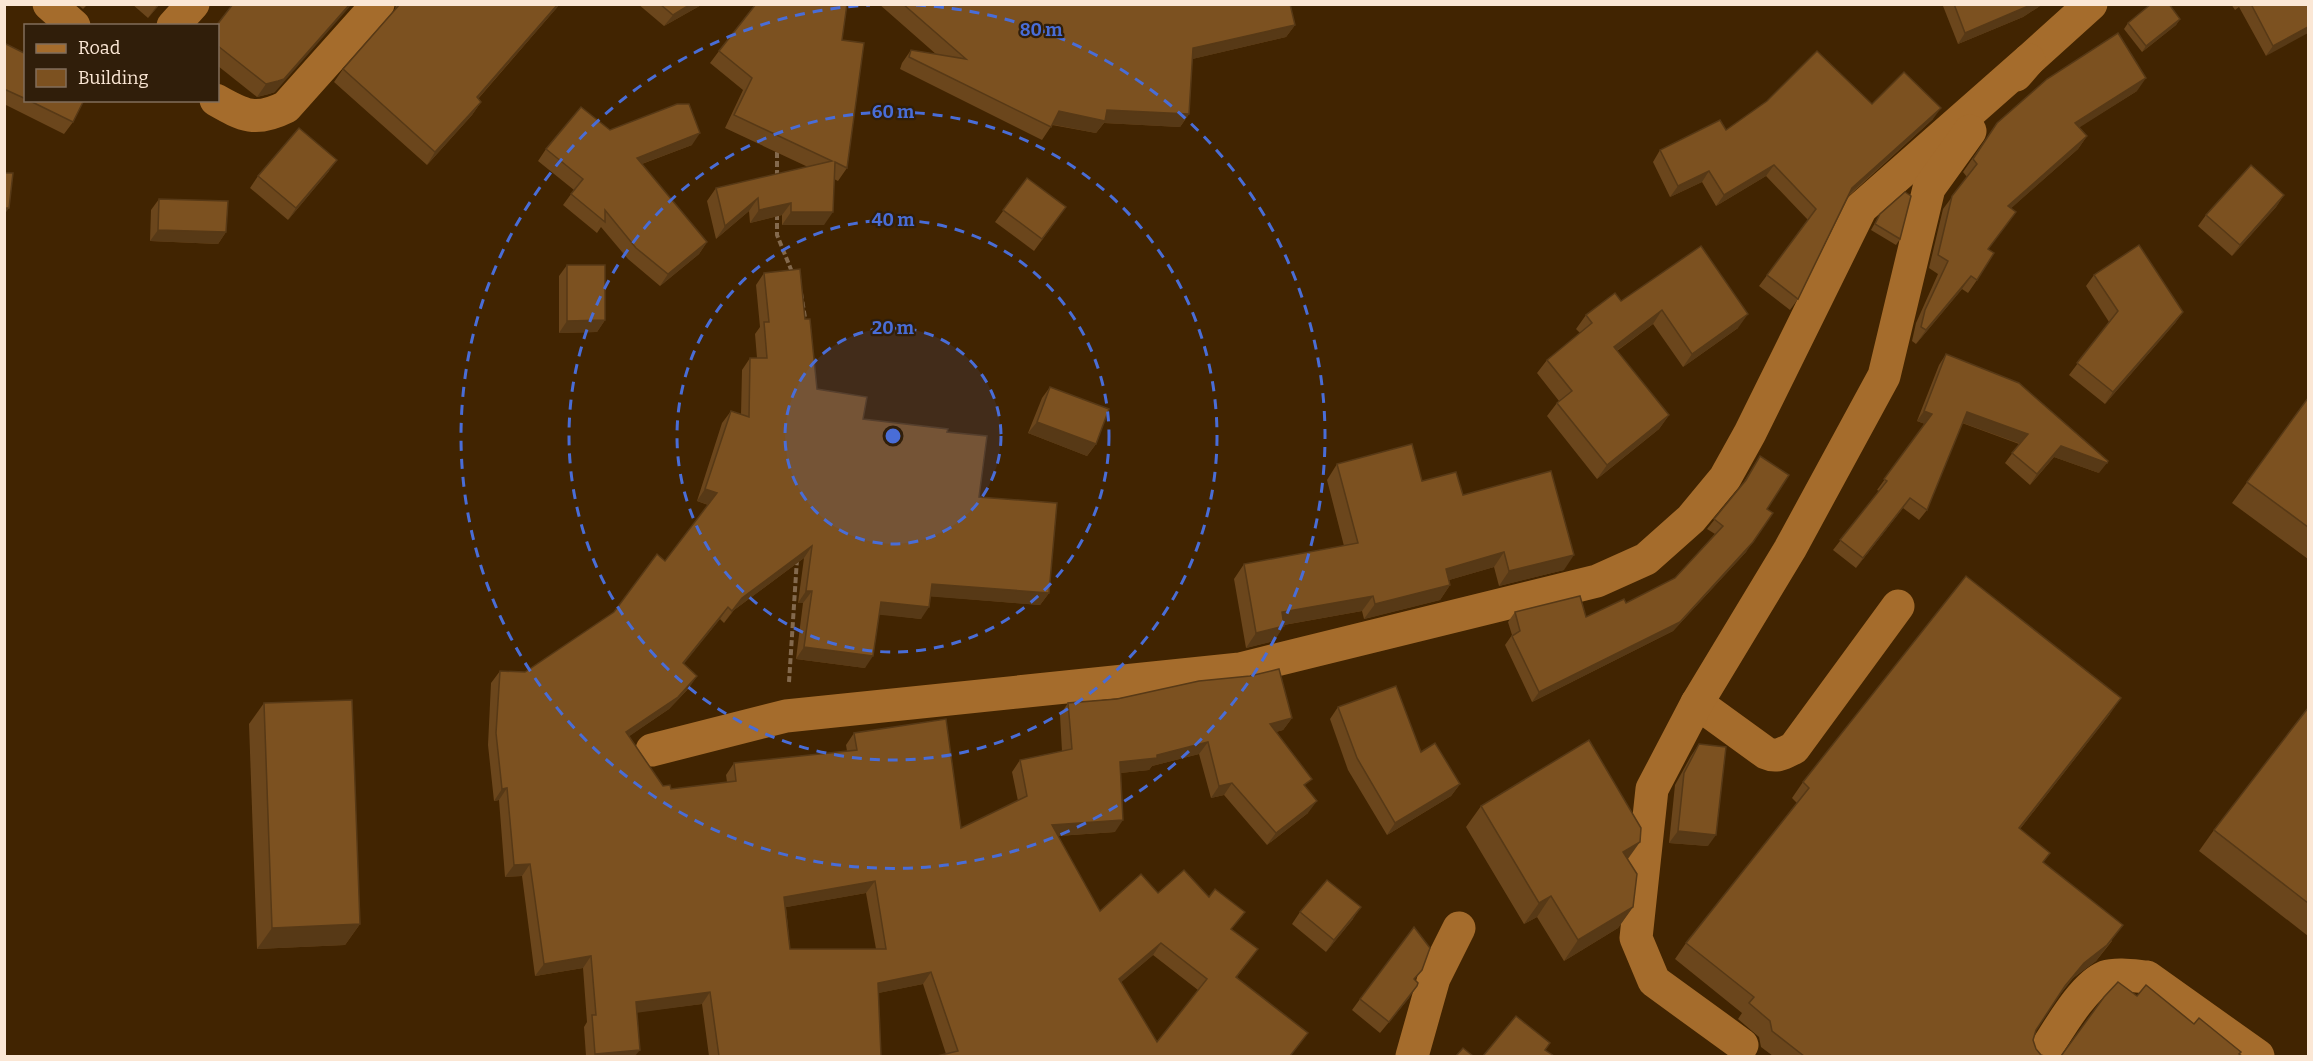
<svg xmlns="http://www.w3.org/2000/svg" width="2313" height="1061" font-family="Bitter,serif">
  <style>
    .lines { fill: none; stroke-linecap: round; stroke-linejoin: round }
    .path { stroke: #83694d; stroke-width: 4; stroke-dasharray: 6 3; stroke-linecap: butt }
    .minor { stroke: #a56c2c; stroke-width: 33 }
    .wall { fill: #6b461c; fill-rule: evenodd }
    .shaded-wall { fill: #573916 }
    .building { fill: #7c5120; stroke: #573916; stroke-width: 1.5; fill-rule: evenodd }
    .ring { fill: none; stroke: #496dd7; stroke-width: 3; stroke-dasharray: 10 8 }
    .centre { fill: #496dd7; stroke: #301e0a; stroke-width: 3 }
    .ring-label { font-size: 18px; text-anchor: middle; font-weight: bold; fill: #496dd7; stroke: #301e0a; stroke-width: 4.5; stroke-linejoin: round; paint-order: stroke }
  </style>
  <rect width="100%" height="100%" fill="#412401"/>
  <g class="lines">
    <g class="path">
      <path d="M777,176V148"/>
      <path d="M777,214V235L792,272"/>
      <path d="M801,293L806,324"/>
      <path d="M789,682L797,559"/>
    </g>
    <g class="minor">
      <path d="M49,4L74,26"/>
      <path d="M173,26L193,4"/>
      <path d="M2016,75L2029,60L2091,4"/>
      <path d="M216,100C244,116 256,122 286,107L378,4"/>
      <path d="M1697,703L1766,753C1777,758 1784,753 1794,748L1898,606"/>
      <path d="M652,750L786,716L1240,669L1597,581L1646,559L1691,519L1725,478L1750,433L1861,208L2029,60"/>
      <path d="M1742,1045L1654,981L1636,938L1652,789L1697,703L1790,549L1884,376L1929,188L1970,131"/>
      <path d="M1412,1056L1434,978L1459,928"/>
      <path d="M2041,1056C2056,1035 2081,987 2105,977C2117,973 2135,976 2147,977L2258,1056"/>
    </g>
  </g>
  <g class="wall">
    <path d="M77,4H88L83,9Z"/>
    <path d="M132,4H160L148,18Z"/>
    <path d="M396,4H560L478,99L481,102L472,115L427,165L334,82L343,69L395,10Z"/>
    <path d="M638,4H703L664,26Z"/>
    <path d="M879,4H1290L1295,25L1286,37L1192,59L1189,114L1180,127L1104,123L1096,133L1052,125L1042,140L900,69L902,63L911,50L937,55Z"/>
    <path d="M1945,4H2043L2023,17L1958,44L1943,6Z"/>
    <path d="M2231,4H2308L2266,56L2239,7L2235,10Z"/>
    <path d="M2180,19L2176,25L2142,52L2124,29L2128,23Z"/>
    <path d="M218,26L275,92L269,94L257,97L218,66Z"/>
    <path d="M842,40L847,168L838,181L834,179L824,225H782V215L750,223L749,211L716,239L707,201L716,188L808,167L725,128L743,90L710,63L719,51Z"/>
    <path d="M4,43L26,54V100H84L73,122L64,134L4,104Z"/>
    <path d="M2137,91L2079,127L2087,136L2078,149L2011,208L2006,225L1988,249L1977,280L1968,293L1962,289L1916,344L1912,341L1916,323L1938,274L1929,268L1943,209L1967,177L1963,172L1997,123Z"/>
    <path d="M1872,104L1933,119L1849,196L1798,299L1790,310L1759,286L1808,220L1766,176L1716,206L1702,182L1670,197L1653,162L1660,150L1726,130Z"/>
    <path d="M610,130L692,145L642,164L707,242L699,254L660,286L628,259L601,227L597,233L563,205L574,190L538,161L546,149Z"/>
    <path d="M329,171L288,220L250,188L258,176Z"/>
    <path d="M1027,178L1066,207L1034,251L995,222Z"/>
    <path d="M2284,195L2276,207L2232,256L2198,226L2206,215Z"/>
    <path d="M159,199L226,232L218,244L150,241L151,210Z"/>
    <path d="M1880,214L1900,239L1896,245L1871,230Z"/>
    <path d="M567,265L605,320L597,332L559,333V276Z"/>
    <path d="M764,273L805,319L817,389L863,419L947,432L979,497L1049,593L1040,605L930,596L921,619L879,614L865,668L796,659L803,603H798L804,558L734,610L724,623L720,619L684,663L689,688L669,709L629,736L663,786L671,789L727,782L726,775L734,763L847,751L846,745L854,733L961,828L1018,801L1012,772L1020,760L1062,751L1060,715L1068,703L1292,718L1283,730L1276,732L1306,787L1308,813L1267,845L1224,795L1211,798L1199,754L1152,766L1149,770L1120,773L1115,832L1058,836L1100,911L1158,893L1232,929L1249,961L1237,977L1300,1045L946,1054L923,984L878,993L881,1056H709L702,1004L637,1012L635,1056H586L584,1027L587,1022L583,968L535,976L522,876L505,877L499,800L494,801L488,745L491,683L500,671L525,672L614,612L665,561L708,505L697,501L722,423L731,411L741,415L742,370L750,358H757L755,334L760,327L756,285ZM866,893L876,949H790L786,907ZM1153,955L1198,990L1157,1042L1121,982Z"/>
    <path d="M2094,275L2183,312L2175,323L2105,404L2069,375L2109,322L2086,286Z"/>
    <path d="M1621,301L1738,328L1683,367L1653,324L1617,351L1669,415L1659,429L1597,479L1547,416L1557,403L1559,401L1537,373L1547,360L1580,333L1576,329L1586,315Z"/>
    <path d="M1946,354L2099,473L2054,457L2030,485L2005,463L2019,444L1962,423L1927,510L1919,520L1903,508L1856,568L1833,550L1879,491L1877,490L1925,424L1917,421L1939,365Z"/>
    <path d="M1050,387L1096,444L1087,456L1028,433L1042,398Z"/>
    <path d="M2308,398V559L2232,503Z"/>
    <path d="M1760,456L1767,509L1746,552L1673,631L1532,702L1505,645L1512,635L1508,622L1515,612L1586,617L1626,603L1675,578L1715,534L1707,529L1742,485Z"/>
    <path d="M1337,464L1422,481L1463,495L1564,570L1499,586L1494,567L1449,580L1450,585L1440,600L1364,619L1362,611L1284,625L1274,641L1246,648L1234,579L1244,564L1344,546L1327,480Z"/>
    <path d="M264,703L360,924L345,945L257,949L249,724Z"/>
    <path d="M1338,707L1421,752L1460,784L1451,796L1387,835L1348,770L1330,719Z"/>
    <path d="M2308,708V936L2199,851L2214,830Z"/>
    <path d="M2110,714L2020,829L2043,862L2112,941L2096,961L2073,978L2058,997L2036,1030L2033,1040L2036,1049L2041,1055L2044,1056H1773L1761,1047L1759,1037L1738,1019L1742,1013L1675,959L1686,943L1797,803L1792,798L1803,782Z"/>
    <path d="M1699,744L1708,846L1669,843L1675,785L1691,756Z"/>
    <path d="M1481,806L1628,859L1633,907L1618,928L1564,961L1537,917L1524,924L1466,827Z"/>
    <path d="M1300,912L1353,919L1326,952L1292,924Z"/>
    <path d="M1422,970L1414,980L1409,998L1380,1033L1352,1010L1360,999Z"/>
  </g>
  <g class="shaded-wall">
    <path d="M158,4H160L148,18Z"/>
    <path d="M350,4H352L275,92L269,94L257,97L266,84Z"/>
    <path d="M558,4H560L468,110L477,97Z"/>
    <path d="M691,4H703L664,26L673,15Z"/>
    <path d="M2033,4H2043L2023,17L1958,44L1965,33Z"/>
    <path d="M2180,19L2176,25L2142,52L2146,46Z"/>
    <path d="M1295,25L1286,37L1184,61L1193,48Z"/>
    <path d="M2308,27V33L2266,56L2273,46Z"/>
    <path d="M2146,78L2137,91L2066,136L2075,123Z"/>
    <path d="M481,102L472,115L427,165L435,152Z"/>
    <path d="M1941,108L1933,119L1844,199L1852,188Z"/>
    <path d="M1107,110L1189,114L1180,127L1104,123L1096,133L1050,124L1059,111Z"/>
    <path d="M700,133L692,145L628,169L637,158Z"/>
    <path d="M2087,136L2078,149L1999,219L2008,206Z"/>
    <path d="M337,160L329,171L288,220L296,208Z"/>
    <path d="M1774,165L1766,176L1716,206L1724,195Z"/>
    <path d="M1709,171L1702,182L1670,197L1678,186Z"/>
    <path d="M2284,195L2276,207L2232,256L2240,245Z"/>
    <path d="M758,198L749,211L716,239L725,226Z"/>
    <path d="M791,203L782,215L750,223L759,210Z"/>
    <path d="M4,208H9L4,215Z"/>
    <path d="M791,212H833L824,225H782Z"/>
    <path d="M158,230L226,232L218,244L150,241Z"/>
    <path d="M707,242L699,254L660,286L668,274Z"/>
    <path d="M1971,276L1962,289L1916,344L1926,330Z"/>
    <path d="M1662,310L1653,324L1604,360L1614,347Z"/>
    <path d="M2183,312L2175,323L2105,404L2113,392Z"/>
    <path d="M1748,314L1738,328L1683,367L1692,354Z"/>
    <path d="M605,320L597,332L559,333L567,321Z"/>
    <path d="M1924,411L1932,414L1925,424L1917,421Z"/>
    <path d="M1967,412L2028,434L2021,444L1960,422Z"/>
    <path d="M1669,415L1659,429L1597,479L1607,465Z"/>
    <path d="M1037,422L1096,444L1087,456L1028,433Z"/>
    <path d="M2061,446L2107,463L2099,473L2054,457L2030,485L2037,474Z"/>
    <path d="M705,489L717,493L709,505L697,501Z"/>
    <path d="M1910,498L1903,508L1856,568L1863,558Z"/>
    <path d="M1753,542L1746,552L1673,631L1532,702L1539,692Z"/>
    <path d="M812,546L804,558L734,610L724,623L742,598Z"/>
    <path d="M1504,552L1494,567L1435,584L1446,569Z"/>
    <path d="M1574,555L1564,570L1499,586L1509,571Z"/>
    <path d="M932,584L1049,593L1040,605L924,596Z"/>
    <path d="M1450,585L1440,600L1364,619L1375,604Z"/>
    <path d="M806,591H812L803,603H798Z"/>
    <path d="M1373,596L1362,611L1272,627L1282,612Z"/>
    <path d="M881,602L929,607L921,619L872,614Z"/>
    <path d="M728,607L720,619L675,675L683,663Z"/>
    <path d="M1284,626L1274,641L1246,648L1256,633Z"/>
    <path d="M804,647L873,656L865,668L796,659Z"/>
    <path d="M697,676L689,688L669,709L618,744L626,732Z"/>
    <path d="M2121,698L2110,714L2008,844L2019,828Z"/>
    <path d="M1292,718L1283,730L1261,736L1270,724Z"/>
    <path d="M1208,742L1199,754L1152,766L1149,770L1111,774L1120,762L1157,755Z"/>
    <path d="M1232,783L1224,795L1211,798L1219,786Z"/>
    <path d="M1460,784L1451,796L1387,835L1395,823Z"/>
    <path d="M507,788L499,800L494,801L502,789Z"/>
    <path d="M1317,801L1308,813L1267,845L1276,833Z"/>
    <path d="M1123,820L1115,832L1043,837L1052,825Z"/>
    <path d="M1678,831L1716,835L1708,846L1669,843Z"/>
    <path d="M1640,842L1625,863L1623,852Z"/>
    <path d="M530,864L522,876L505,877L514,865Z"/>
    <path d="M875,881L866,893L776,909L784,897Z"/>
    <path d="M1551,896L1537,917L1524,924L1539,903Z"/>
    <path d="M1361,907L1353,919L1326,952L1334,940Z"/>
    <path d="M1633,907L1618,928L1564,961L1578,940Z"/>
    <path d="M360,924L345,945L257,949L272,928Z"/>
    <path d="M2123,925L2096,961L2073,978L2054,1002L2084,963Z"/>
    <path d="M1161,943L1153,955L1111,991L1119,979Z"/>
    <path d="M591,956L583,968L535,976L544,964Z"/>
    <path d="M931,972L923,984L869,995L878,983Z"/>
    <path d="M1417,986L1409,998L1380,1033L1389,1022Z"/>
    <path d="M710,992L702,1004L628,1014L636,1002Z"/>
    <path d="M640,1050L635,1056H593L595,1054Z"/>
  </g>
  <g class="building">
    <path d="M233,4H350L284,79L278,81L266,84L218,46V26H216Z"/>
    <path d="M400,4H558L477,97L481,102L435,152L343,69Z"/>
    <path d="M660,4H691L673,15Z"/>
    <path d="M756,4H847L842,40L864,43L847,168L835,162L833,212H791V203L759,210L758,198L725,226L716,188L832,161L734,115L752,78L719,51Z"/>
    <path d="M903,4H1290L1295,25L1193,48L1189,114L1107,110L1105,121L1059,111L1051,127L909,57L911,50L966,59Z"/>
    <path d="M1954,4H2033L1965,33Z"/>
    <path d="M2151,4H2169L2180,19L2146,46L2128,23Z"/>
    <path d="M2251,4H2308V27L2273,46Z"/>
    <path d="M2118,33L2146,78L2075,123L2087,136L2008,206L2016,212L1988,249L1994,253L1977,280L1971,276L1926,330L1921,327L1925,310L1948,261L1938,255L1952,196L1977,164L1973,159L1997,123L2047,79Z"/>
    <path d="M4,43L26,54V99L4,89Z"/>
    <path d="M1817,51L1872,104L1904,72L1941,108L1852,188L1798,299L1767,275L1816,209L1774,165L1724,195L1709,171L1678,186L1660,150L1720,120L1726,130L1767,101Z"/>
    <path d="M28,100H84L73,122Z"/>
    <path d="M677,104H689L700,133L637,158L707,242L668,274L636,248L605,210V222L571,194L583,179L546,149L581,107L610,130Z"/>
    <path d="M299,128L337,160L296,208L258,176Z"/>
    <path d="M2251,165L2284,195L2240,245L2206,215Z"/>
    <path d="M4,173H13L9,208H4Z"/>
    <path d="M1027,178L1066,207L1042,239L1003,210Z"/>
    <path d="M1905,192L1911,196L1900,239L1875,224L1880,214Z"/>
    <path d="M159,199L228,201L226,232L158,230Z"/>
    <path d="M2139,245L2183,312L2113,392L2077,363L2118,311L2094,275Z"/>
    <path d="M1701,246L1748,314L1692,354L1662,310L1614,347L1669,415L1607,465L1557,403L1572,391L1547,360L1592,323L1586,315L1615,293L1621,301Z"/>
    <path d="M567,265H605V320L567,321Z"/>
    <path d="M800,269L805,319H810L817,389L867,397L863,419L948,429L947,432L987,436L979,497L1057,503L1049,593L932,584L929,607L881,602L873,656L804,647L812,591H806L812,546L742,598L732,611L728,607L683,663L697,676L678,697L626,732L663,786L670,785L671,789L736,781L734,763L857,750L854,733L946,719L961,828L1027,796L1020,760L1072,749L1068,703L1117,699L1199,681L1250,676L1279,669L1292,718L1270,724L1312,779L1304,785L1317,801L1276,833L1232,783L1219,786L1208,742L1157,755V758L1120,762L1123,820L1052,825L1100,911L1141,874L1158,893L1184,870L1209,897L1215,889L1245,912L1231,929L1258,949L1236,977L1308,1033L1290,1056H937L958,1051L931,972L878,983L881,1056H719L710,992L636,1002L640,1050L595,1054L592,1015H596L591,956L544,964L530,864L514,865L507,788L502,789L496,733L500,671L525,672L614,612L657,554L665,561L717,493L705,489L731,411L749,417L750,358H767L764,322H769L764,273ZM875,881L886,949H790L784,897ZM1161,943L1207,979L1157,1042L1119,979Z"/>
    <path d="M1946,354L2019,383L2108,461L2107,463L2061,446L2037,474L2012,453L2028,434L1967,412L1927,510L1910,498L1863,558L1840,540L1887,481L1884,479L1932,414L1924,411Z"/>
    <path d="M1050,387L1109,409L1096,444L1037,422Z"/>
    <path d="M2308,398V527L2247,482Z"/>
    <path d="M1412,444L1422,481L1456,472L1463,495L1551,471L1574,555L1509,571L1504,552L1446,569L1450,585L1375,604L1373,596L1282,612L1284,626L1256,633L1244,564L1358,543L1337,464Z"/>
    <path d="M1760,456L1789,475L1767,509L1773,513L1753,542L1680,622L1539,692L1512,636L1520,631L1515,612L1580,596L1586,617L1624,599L1626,603L1675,578L1723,526L1714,519L1746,480Z"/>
    <path d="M1966,576L2121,698L2019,828L2050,853L2043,862L2123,925L2107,945L2084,963L2065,986L2036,1030L2033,1040L2036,1049L2041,1055L2044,1056H1804L1772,1031L1770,1021L1749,1003L1754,997L1686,943L1809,788L1803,782Z"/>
    <path d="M1396,686L1421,752L1435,743L1460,784L1395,823L1357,758L1338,707Z"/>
    <path d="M352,700L360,924L272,928L264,703Z"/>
    <path d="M2308,708V903L2214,830Z"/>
    <path d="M1589,740L1641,828L1640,842L1623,852L1637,874L1633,907L1578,940L1551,896L1539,903L1481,806Z"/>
    <path d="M1699,744L1726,747L1716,835L1678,831L1684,773Z"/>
    <path d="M1327,880L1361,907L1334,940L1300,912Z"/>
    <path d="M1414,927L1430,948L1422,970L1414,979L1418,983L1417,986L1389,1022L1360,999Z"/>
    <path d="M2118,982L2137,996L2146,985L2194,1024L2199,1018L2241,1052L2239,1054L2242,1056H2061L2104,997Z"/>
    <path d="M1516,1016L1550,1043L1545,1050L1554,1056H1483Z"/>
    <path d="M1463,1048L1473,1056H1456Z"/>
  </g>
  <circle cx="893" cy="436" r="108" fill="#496dd7" fill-opacity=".12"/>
  <g class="ring">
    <circle cx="893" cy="436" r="108"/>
    <circle cx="893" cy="436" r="216"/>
    <circle cx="893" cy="436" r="324"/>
    <path d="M916 5A432 432 0 1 1 870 5"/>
  </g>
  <circle cx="893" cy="436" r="9" class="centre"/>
  <g class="ring-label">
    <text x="1041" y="36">80 m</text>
    <text x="893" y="118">60 m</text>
    <text x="893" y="226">40 m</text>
    <text x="893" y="334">20 m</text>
  </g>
  <rect width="2313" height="1061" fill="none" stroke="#fbe7d5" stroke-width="12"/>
  <rect x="24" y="24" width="195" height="78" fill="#301e0a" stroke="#816e5b" stroke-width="1.5"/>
  <rect x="36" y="44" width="30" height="9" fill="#a56c2c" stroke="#816e5b" stroke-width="1.5"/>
  <text x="78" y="54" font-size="18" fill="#fbe7d5">Road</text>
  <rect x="36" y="69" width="30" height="18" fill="#7c5120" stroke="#816e5b" stroke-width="1.5"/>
  <text x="78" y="84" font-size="18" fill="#fbe7d5">Building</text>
</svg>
